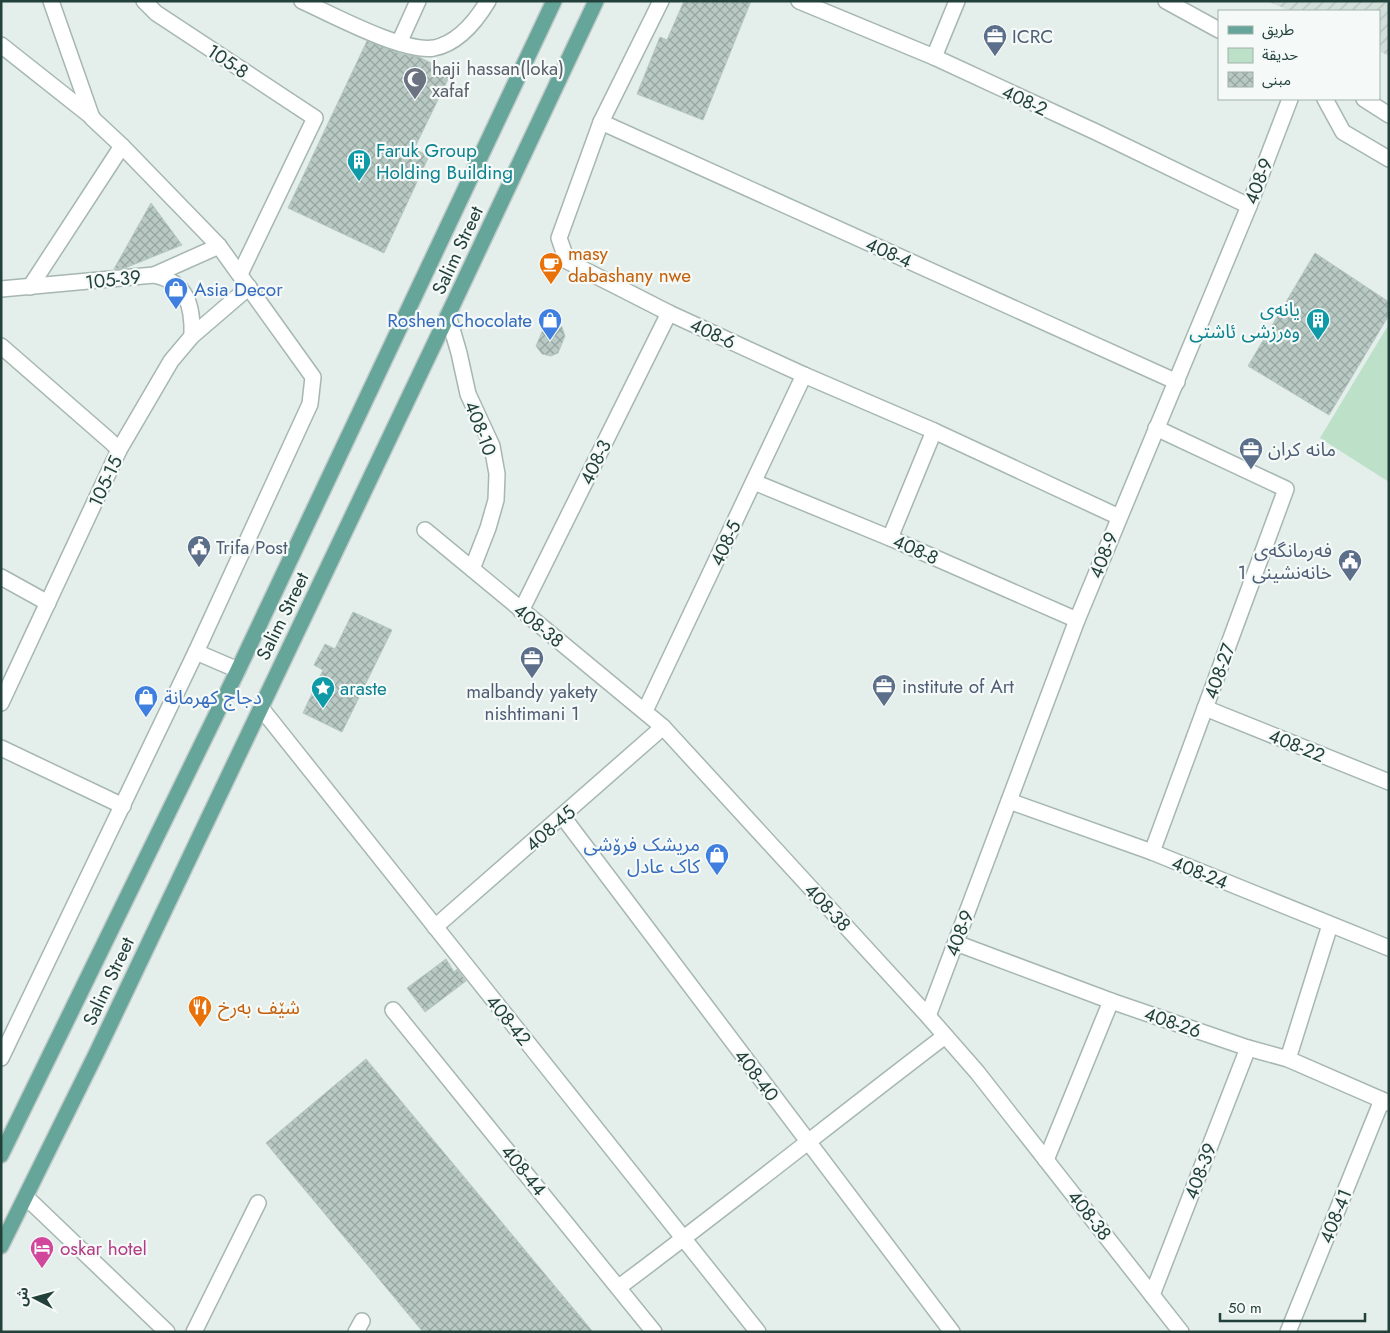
<svg xmlns="http://www.w3.org/2000/svg" width="1390" height="1333" font-family="Jost,'Noto Sans Arabic',sans-serif">
  <style>
    .industrial { fill: url(#industrial-furrows) }
    .green { fill: #bce0c8 }
    .building { fill: url(#building-cross-hatch); stroke: #b6c8c2 }
    .lines { fill: none; stroke-linecap: round; stroke-linejoin: round }
    .minor-casing { stroke: #a6b7b2; stroke-width: 18 }
    .major-casing { stroke: #c1cac8; stroke-width: 18 }
    .minor { stroke: #fff; stroke-width: 15 }
    .major { stroke: #66a69a; stroke-width: 15 }
    .labels { text-anchor: middle; stroke-width: 4.5; stroke-linejoin: round; paint-order: stroke }
    .service-label { font-size: 19px; fill: #4e5e75; stroke: #f5faf8; text-anchor: start }
    .street-label { font-size: 19px; fill: #22413b; stroke: #f5faf8 }
    .worship-label { font-size: 19px; fill: #5b616d; stroke: #f5faf8; text-anchor: start }
    .culture-label { font-size: 19px; fill: #0d838f; stroke: #f5faf8; text-anchor: start }
    .food-label { font-size: 19px; fill: #c56008; stroke: #f5faf8; text-anchor: start }
    .shop-label { font-size: 19px; fill: #366cbe; stroke: #f5faf8; text-anchor: start }
    .hotel-label { font-size: 19px; fill: #b23c85; stroke: #f5faf8; text-anchor: start }
  </style>
  <defs>
    <pattern id="industrial-furrows" width="10" height="10" patternUnits="userSpaceOnUse" patternTransform="scale(1.25)"><rect width="10" height="10" fill="#d2ded9"/><path d="M-1 1l2-2M0 10L10 0M9 11l2-2" fill="none" stroke="#b4c0bb"/></pattern>
    <pattern id="building-cross-hatch" width="8" height="8" patternUnits="userSpaceOnUse" patternTransform="scale(1.25)"><rect width="8" height="8" fill="#b9c9c4"/><path d="M0 0l8 8M0 8l8-8" fill="none" stroke="#96a5a0"/></pattern>
  </defs>
  <rect width="100%" height="100%" fill="#e4eeea"/>
  <path class="industrial" d="M1267,1H1389V56L1379,51V11H1290Z"/>
  <path class="green" d="M1389,324V482L1320,438Z"/>
  <g class="building">
    <path d="M684,1H751L703,120L637,94L660,37L667,40Z"/>
    <path d="M367,41L402,54L419,57L451,73L414,149L429,156L384,253L288,208Z"/>
    <path d="M151,203L182,245L125,268L114,269Z"/>
    <path d="M1315,253L1389,302V315L1329,415L1248,366Z"/>
    <path d="M547,320L555,322L562,327L565,336L558,353L551,356L542,354L536,346Z"/>
    <path d="M353,612L392,630L342,732L303,713L323,670L314,665L325,644L335,649Z"/>
    <path d="M446,959L454,972L457,969L466,981L425,1012L407,988Z"/>
    <path d="M366,1059L593,1332H423L266,1143Z"/>
  </g>
  <g class="lines">
    <g class="minor-casing">
      <g id="minor">
        <path d="M144,1L156,13L315,118L240,274"/>
        <path d="M302,1C333,15 403,53 434,48C459,43 476,21 488,1"/>
        <path d="M661,1L601,122L559,238L567,261L669,313L804,375L934,431L1119,517"/>
        <path d="M799,1L934,57L1096,132L1249,206"/>
        <path d="M1166,1L1219,30"/>
        <path d="M399,43L418,1"/>
        <path d="M1,45L92,117"/>
        <path d="M934,57L957,1"/>
        <path d="M1325,99L1343,132L1389,159"/>
        <path d="M1364,99L1389,115"/>
        <path d="M601,122L1177,382"/>
        <path d="M154,275C187,282 193,306 192,336"/>
        <path d="M30,287L122,146"/>
        <path d="M1,289L154,275L219,246"/>
        <path d="M448,315L459,353L468,394L492,446L497,474L496,500L488,528L472,569"/>
        <path d="M1,346L110,441L119,450"/>
        <path d="M754,482L890,538L1077,620"/>
        <path d="M425,530L663,727L928,1016L977,1072L1181,1332"/>
        <path d="M890,538L934,431"/>
        <path d="M1,577L48,603"/>
        <path d="M521,611L669,313"/>
        <path d="M196,652L238,670"/>
        <path d="M1,703L119,450L171,361L192,336L249,287"/>
        <path d="M261,708L758,1332"/>
        <path d="M1205,708L1389,782"/>
        <path d="M645,711L804,375"/>
        <path d="M1,748L123,806"/>
        <path d="M1009,801L1152,852L1389,948"/>
        <path d="M563,817L952,1332"/>
        <path d="M1152,852L1286,489L1156,428"/>
        <path d="M435,927L663,727"/>
        <path d="M956,943L1111,1001L1248,1048L1288,1059L1389,1103"/>
        <path d="M393,1010L654,1332"/>
        <path d="M928,1016L1077,620L1249,206L1290,99"/>
        <path d="M1,1058L196,652L310,404L313,377L219,246L122,146L92,118L51,1"/>
        <path d="M1288,1059L1330,925"/>
        <path d="M1046,1160L1111,1001"/>
        <path d="M26,1197L167,1332"/>
        <path d="M619,1287C729,1205 836,1119 945,1036"/>
        <path d="M1152,1295L1248,1048"/>
        <path d="M194,1332L258,1203"/>
        <path d="M356,1332L362,1321"/>
        <path d="M1288,1332L1382,1100"/>
      </g>
    </g>
    <g class="major-casing">
      <g id="major">
        <path d="M1,1155L238,670L554,1"/>
        <path d="M1,1246L96,1054L448,315L596,1"/>
      </g>
    </g>
    <use href="#minor" class="minor"/>
    <use href="#major" class="major"/>
  </g>
  <defs>
    <g id="office-pin" transform="scale(1.25)"><path d="M0 17L-7.5 6A9.5 9.5 0 1 1 7.5 6Z" fill="#5c6f8a" stroke="#f5faf8"/><path d="M-6-3h4V-5.5h4V-3h4V5H-6ZM-1-4.5V-3h2v-1.5ZM-6 0V1H6V0Z" fill="#fff"/></g>
    <g id="mosque-pin" transform="scale(1.25)"><path d="M0 17L-7.5 6A9.5 9.5 0 1 1 7.5 6Z" fill="#6b7280" stroke="#f5faf8"/><path d="M3.5-4.9A6 6 0 1 0 3.5 4.9A5 5 0 1 1 3.5-4.9Z" fill="#fff"/></g>
    <g id="building-pin" transform="scale(1.25)"><path d="M0 17L-7.5 6A9.5 9.5 0 1 1 7.5 6Z" fill="#0f9aa8" stroke="#f5faf8"/><path d="M-4-6H4V6H1V3H-1V6H-4ZM-2.5-4.3h1.7v1.8h-1.7ZM.8-4.3h1.7v1.8H.8ZM-2.5-1h1.7V.8h-1.7ZM.8-1h1.7V.8H.8Z" fill="#fff"/></g>
    <g id="cafe-pin" transform="scale(1.25)"><path d="M0 17L-7.5 6A9.5 9.5 0 1 1 7.5 6Z" fill="#e8710a" stroke="#f5faf8"/><path d="M-5.5-4.5H6V0H3Q3 3.5 0 3.5H-2.5Q-5.5 3.5-5.5 0ZM3-3.2v2h1.7v-2ZM-6 4.5H4V6H-6Z" fill="#fff"/></g>
    <g id="shop-pin" transform="scale(1.25)"><path d="M0 17L-7.5 6A9.5 9.5 0 1 1 7.5 6Z" fill="#3f7fe0" stroke="#f5faf8"/><path d="M-5-2.5h2.3a2.7 3.5 0 0 1 5.4 0H5L5.5 6h-11ZM-1.5-2.5h3a1.5 2.3 0 0 0-3 0Z" fill="#fff"/></g>
    <g id="civic-pin" transform="scale(1.25)"><path d="M0 17L-7.5 6A9.5 9.5 0 1 1 7.5 6Z" fill="#5c6f8a" stroke="#f5faf8"/><path d="M-.6-6.5H3V-4.5H.6V-3L4-1V1h2V6H-6V1h2V-1L-.6-3ZM-1.2 2.5V6h2.4V2.5Z" fill="#fff"/></g>
    <g id="sight-pin" transform="scale(1.25)"><path d="M0 17L-7.5 6A9.5 9.5 0 1 1 7.5 6Z" fill="#0f9aa8" stroke="#f5faf8"/><path d="M0-6L1.8-2.2L6-1.7L2.9 1.2L3.7 5.4L0 3.3L-3.7 5.4L-2.9 1.2L-6-1.7L-1.8-2.2Z" fill="#fff"/></g>
    <g id="restaurant-pin" transform="scale(1.25)"><path d="M0 17L-7.5 6A9.5 9.5 0 1 1 7.5 6Z" fill="#e8710a" stroke="#f5faf8"/><path d="M-5-6h1v4h1v-4h1v4h1v-4h1v5L-1.5 .5V6h-2V.5L-5-1ZM5-6V6H3V1.5H1.5Q1.5-4 5-6Z" fill="#fff"/></g>
    <g id="hotel-pin" transform="scale(1.25)"><path d="M0 17L-7.5 6A9.5 9.5 0 1 1 7.5 6Z" fill="#d1479c" stroke="#f5faf8"/><path d="M-6-4.5h1.5V1H6V5H4.5V3h-9V5H-6ZM-4 0a1.8 1.8 0 1 1 3.6 0ZM.5 0V-2.5h3Q6-2.5 6 0Z" fill="#fff"/></g>
  </defs>
  <g fill-rule="evenodd">
    <use href="#office-pin" x="995" y="36"/>
    <use href="#mosque-pin" x="415" y="79"/>
    <use href="#building-pin" x="359" y="161"/>
    <use href="#cafe-pin" x="551" y="264"/>
    <use href="#shop-pin" x="176" y="289"/>
    <use href="#shop-pin" x="550" y="320"/>
    <use href="#building-pin" x="1318" y="320"/>
    <use href="#office-pin" x="1251" y="449"/>
    <use href="#civic-pin" x="199" y="547"/>
    <use href="#civic-pin" x="1350" y="561"/>
    <use href="#office-pin" x="532" y="658"/>
    <use href="#office-pin" x="884" y="686"/>
    <use href="#sight-pin" x="323" y="688"/>
    <use href="#shop-pin" x="146" y="697"/>
    <use href="#shop-pin" x="717" y="855"/>
    <use href="#restaurant-pin" x="200" y="1007"/>
    <use href="#hotel-pin" x="42" y="1248"/>
  </g>
  <g class="labels">
    <g class="service-label">
      <text x="1012" y="43">ICRC</text>
      <text x="1268" y="456">مانه كران</text>
      <text x="216" y="554">Trifa Post</text>
      <text x="1332" y="557" text-anchor="end">فەرمانگەی<tspan x="1332" dy="22">خانەنشینی 1</tspan></text>
      <text x="902" y="693">institute of Art</text>
      <text x="532" y="698" text-anchor="middle">malbandy yakety<tspan x="532" dy="22">nishtimani 1</tspan></text>
    </g>
    <g class="street-label">
      <text transform="translate(228 61) rotate(34)" y="7">105-8</text>
      <text transform="translate(1025 100) rotate(25)" y="7">408-2</text>
      <text transform="translate(1258 181) rotate(-69)" y="7">408-9</text>
      <text transform="translate(457 250) rotate(-65)" y="7">Salim Street</text>
      <text transform="translate(889 252) rotate(24)" y="7">408-4</text>
      <text transform="translate(113 279) rotate(-6)" y="7">105-39</text>
      <text transform="translate(713 333) rotate(25)" y="7">408-6</text>
      <text transform="translate(481 428) rotate(69)" y="7">408-10</text>
      <text transform="translate(595 462) rotate(-64)" y="7">408-3</text>
      <text transform="translate(105 481) rotate(-65)" y="7">105-15</text>
      <text transform="translate(725 543) rotate(-65)" y="7">408-5</text>
      <text transform="translate(916 549) rotate(24)" y="7">408-8</text>
      <text transform="translate(1103 555) rotate(-68)" y="7">408-9</text>
      <text transform="translate(282 616) rotate(-64)" y="7">Salim Street</text>
      <text transform="translate(539 625) rotate(39)" y="7">408-38</text>
      <text transform="translate(1219 671) rotate(-70)" y="7">408-27</text>
      <text transform="translate(1297 745) rotate(22)" y="7">408-22</text>
      <text transform="translate(550 828) rotate(-41)" y="7">408-45</text>
      <text transform="translate(1200 872) rotate(22)" y="7">408-24</text>
      <text transform="translate(828 907) rotate(47)" y="7">408-38</text>
      <text transform="translate(959 933) rotate(-69)" y="7">408-9</text>
      <text transform="translate(108 981) rotate(-65)" y="7">Salim Street</text>
      <text transform="translate(509 1020) rotate(51)" y="7">408-42</text>
      <text transform="translate(1173 1022) rotate(19)" y="7">408-26</text>
      <text transform="translate(757 1075) rotate(53)" y="7">408-40</text>
      <text transform="translate(524 1170) rotate(51)" y="7">408-44</text>
      <text transform="translate(1200 1171) rotate(-69)" y="7">408-39</text>
      <text transform="translate(1090 1215) rotate(52)" y="7">408-38</text>
      <text transform="translate(1335 1216) rotate(-68)" y="7">408-41</text>
    </g>
    <g class="worship-label">
      <text x="432" y="75">haji hassan(loka)<tspan x="432" dy="22">xafaf</tspan></text>
    </g>
    <g class="culture-label">
      <text x="376" y="157">Faruk Group<tspan x="376" dy="22">Holding Building</tspan></text>
      <text x="1300" y="316" text-anchor="end">یانەی<tspan x="1300" dy="22">وەرزشی ئاشتی</tspan></text>
      <text x="340" y="695">araste</text>
    </g>
    <g class="food-label">
      <text x="568" y="260">masy<tspan x="568" dy="22">dabashany nwe</tspan></text>
      <text x="218" y="1014">شێف بەرخ</text>
    </g>
    <g class="shop-label">
      <text x="194" y="296">Asia Decor</text>
      <text x="532" y="327" text-anchor="end">Roshen Chocolate</text>
      <text x="164" y="704">دجاج كهرمانة</text>
      <text x="700" y="851" text-anchor="end">مریشک فرۆشی<tspan x="700" dy="22">کاک عادل</tspan></text>
    </g>
    <g class="hotel-label">
      <text x="60" y="1255">oskar hotel</text>
    </g>
  </g>
  <rect width="1390" height="1333" fill="none" stroke="#22413b" stroke-width="5"/>
  <rect x="1218" y="10" width="162" height="90" fill="#f5faf8" stroke="#a1b0ac"/>
  <rect x="1228" y="26" width="25" height="8" fill="#66a69a" stroke="#a1b0ac"/>
  <text x="1262" y="35" font-size="15" fill="#22413b">طريق</text>
  <rect x="1228" y="48" width="25" height="15" fill="#bce0c8" stroke="#a1b0ac"/>
  <text x="1262" y="60" font-size="15" fill="#22413b">حديقة</text>
  <rect x="1228" y="72" width="25" height="15" fill="url(#building-cross-hatch)" stroke="#a1b0ac"/>
  <text x="1262" y="85" font-size="15" fill="#22413b">مبنى</text>
  <g transform="translate(35 1298) rotate(276)" stroke="#f5faf8" stroke-width="4" paint-order="stroke">
  <path d="M0-4L9 19L0 12L-9 19Z" fill="#22413b"/>
  <text y="-8" font-size="14" font-weight="bold" text-anchor="middle" fill="#22413b">ش</text>
  </g>
  <path d="M1220 1313v8h145v-8" fill="none" stroke="#22413b" stroke-width="2.5"/>
  <text x="1228" y="1313" font-size="15" fill="#22413b" stroke="#f5faf8" stroke-width="4" paint-order="stroke">50 m</text>
</svg>
